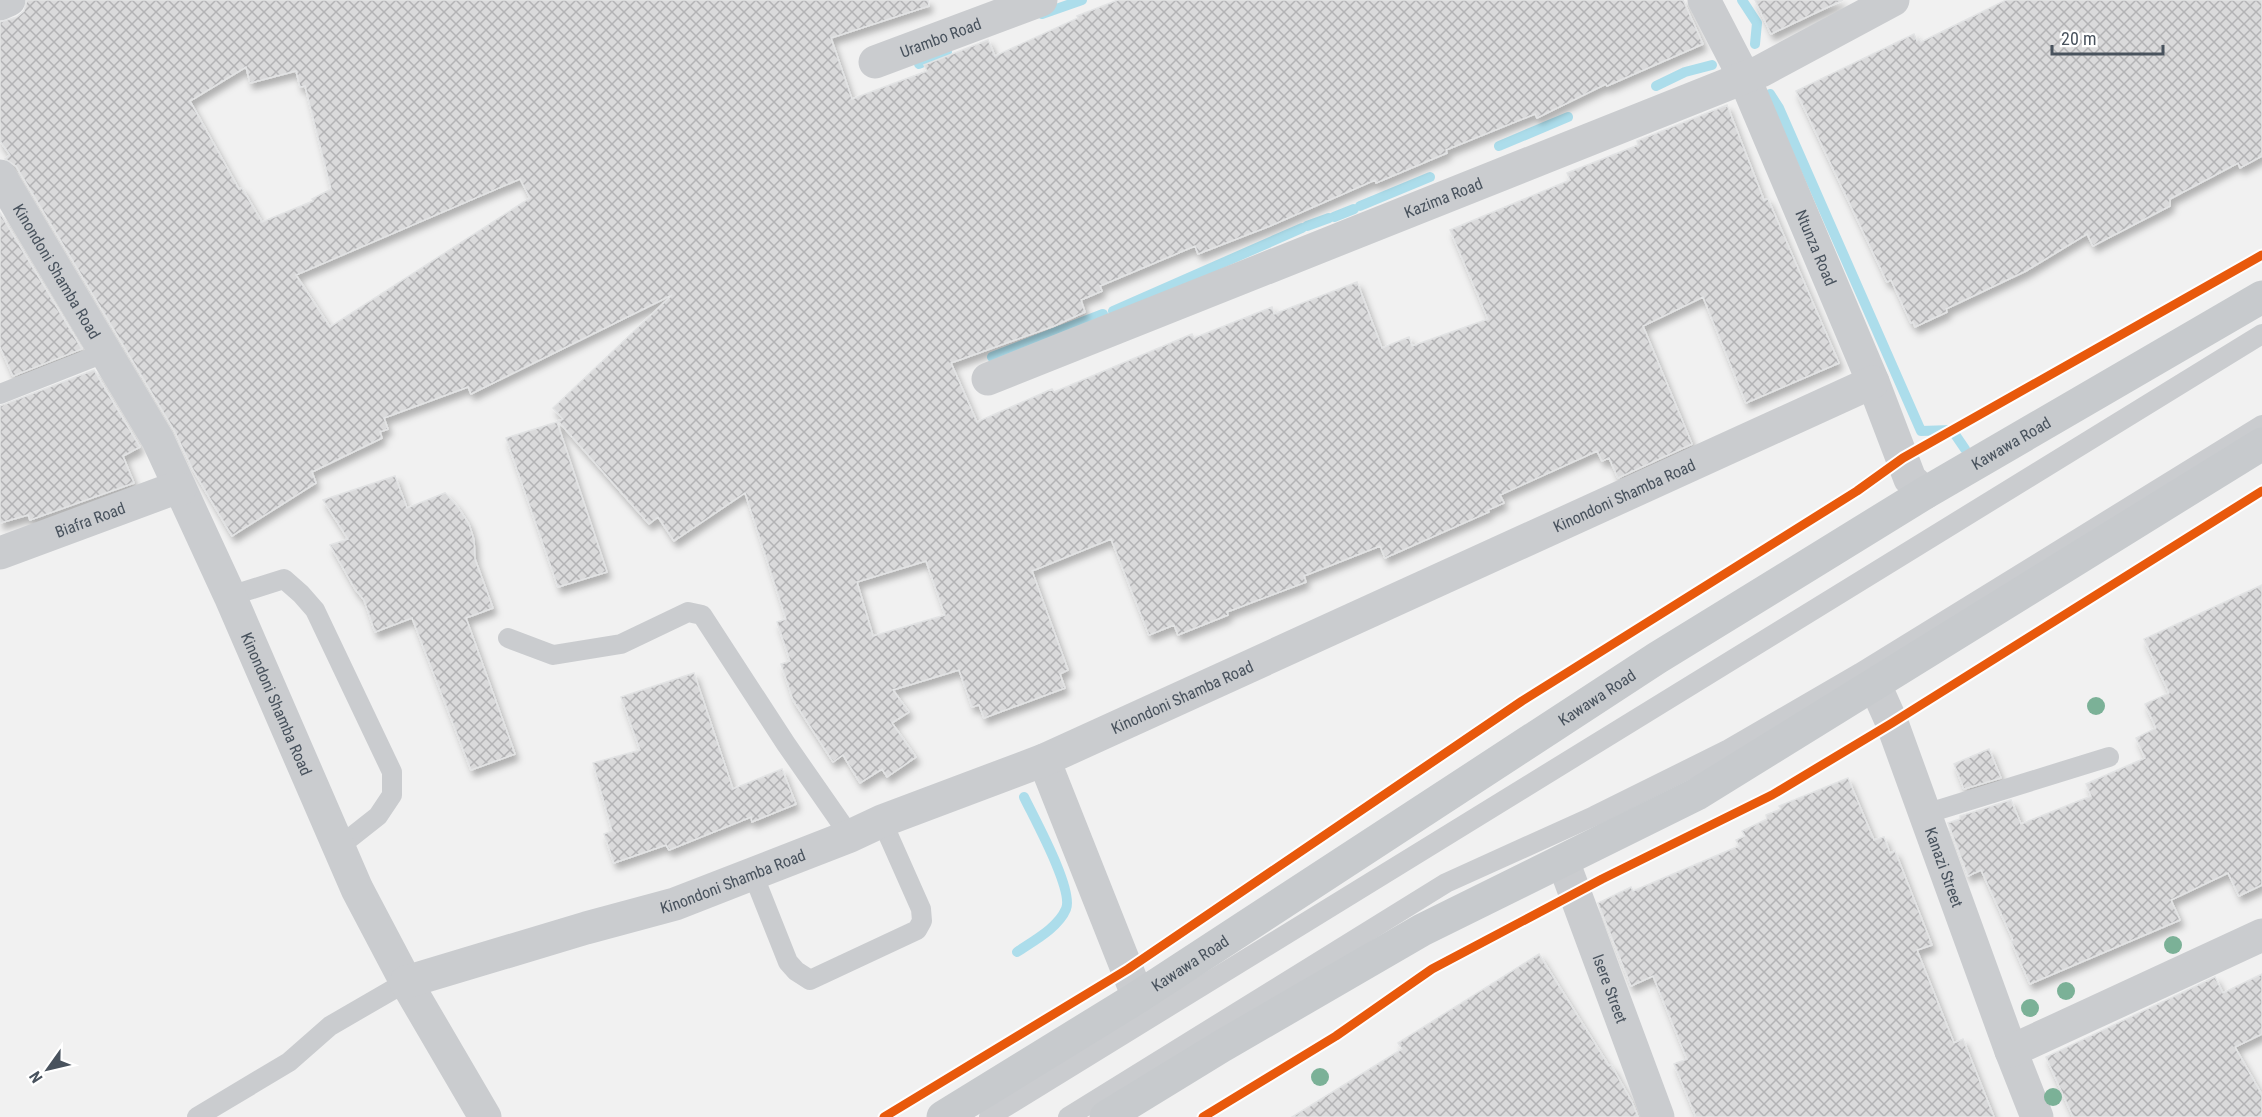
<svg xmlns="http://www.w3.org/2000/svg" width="2262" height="1117" font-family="'Roboto Condensed',sans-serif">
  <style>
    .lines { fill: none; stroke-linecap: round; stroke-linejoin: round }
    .stream { stroke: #acddeb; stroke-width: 10 }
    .building { fill: url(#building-cross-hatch); stroke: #e2e3e4; stroke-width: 1.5; fill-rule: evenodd; filter: url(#shadow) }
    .lane { stroke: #cacccf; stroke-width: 20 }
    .street { stroke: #cacccf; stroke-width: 33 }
    .primary { stroke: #c7cacd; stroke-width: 33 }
    .cycleway-casing { stroke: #fff; stroke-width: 13 }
    .cycleway { stroke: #e8590c; stroke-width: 9 }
    .tree { fill: #7bb197 }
    .labels { text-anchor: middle; stroke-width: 4.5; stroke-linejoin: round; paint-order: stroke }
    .street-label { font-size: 16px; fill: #48525d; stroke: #fff }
  </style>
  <defs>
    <pattern id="building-cross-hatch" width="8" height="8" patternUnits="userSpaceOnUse" patternTransform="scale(1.5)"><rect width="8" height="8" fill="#dadadb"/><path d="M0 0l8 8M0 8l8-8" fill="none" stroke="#b3b3b5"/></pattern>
    <filter id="shadow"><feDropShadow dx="3.5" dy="6" stdDeviation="3" flood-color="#0004"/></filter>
  </defs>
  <rect width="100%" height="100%" fill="#f1f1f1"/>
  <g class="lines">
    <g class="stream">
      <path d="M1742,0L1757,23L1755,44"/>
      <path d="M1042,14L1082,0"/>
      <path d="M919,64L947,52"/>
      <path d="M1656,86L1685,72L1712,65"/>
      <path d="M1770,94L1779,108L1921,431L1952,430L1965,449"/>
      <path d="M1499,146L1568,117"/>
      <path d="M1360,206L1430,177"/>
      <path d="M1334,217L1354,209"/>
      <path d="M1307,226L1329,218"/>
      <path d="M1113,311L1302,228"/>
      <path d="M992,357L1103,314"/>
      <path d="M1017,952C1033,941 1058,928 1066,909C1074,890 1034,818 1024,797"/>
    </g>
  </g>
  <g class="building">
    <path d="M27,0H928L929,6L831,38L852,99L927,71L924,65L988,40L995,56L1078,18L1077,16L1118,0H1683L1703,44L1607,86L1606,84L1537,118L1535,114L1446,150L1447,153L1376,183L1375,180L1270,226L1198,254L1195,246L1100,286L1102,291L1081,300L1085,312L1054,326L951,363L977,422L1052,389L1054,392L1192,334L1194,338L1272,307L1274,314L1357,282L1382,348L1409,337L1412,346L1488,319L1450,230L1570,180L1567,173L1638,145L1637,141L1727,105L1764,200L1768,199L1839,363L1746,403L1703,297L1643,326L1692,444L1618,478L1609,458L1602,461L1597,451L1500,495L1504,503L1488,510L1489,512L1385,558L1380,546L1304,576L1306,582L1227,612L1228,615L1178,635L1174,625L1149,635L1111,539L1032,571L1068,670L1060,674L1065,688L984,718L979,705L972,707L959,670L893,690L909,712L892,723L916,757L887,777L882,769L860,783L843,755L833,762L793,700L781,664L790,661L777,622L786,619L745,493L674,541L658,517L649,524L558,421L563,419L553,408L672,295L471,394L468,387L384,418L388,429L380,432L382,438L312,472L316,483L232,536L193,470L174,430L16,166L5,159L10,155L0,141V22L17,17L24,11ZM246,67L250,83L296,71L300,87L305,86L331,189L312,199L313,201L262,222L242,188L239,189L190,101ZM520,179L530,198L330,327L296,275ZM926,561L945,615L873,636L857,582Z"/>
    <path d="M1755,0H1843L1771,34Z"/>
    <path d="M2006,0H2262V156L2240,168L2238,163L2170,199V206L2093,246L2087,234L2026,271L1946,309L1947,312L1915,327L1913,322L1911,323L1891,280L1887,282L1796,91L1914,34L1917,41L1919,39L1921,42Z"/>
    <path d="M0,213L82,349L13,376L0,347Z"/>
    <path d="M94,370L140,447L123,456L134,483L30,520L28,515L0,523V406Z"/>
    <path d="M557,422L607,572L558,587L506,438Z"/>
    <path d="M395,476L407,508L445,493L458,507L469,524L474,540L475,559L493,608L466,618L515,754L471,770L412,618L375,632L364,600L355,589L330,545L348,539L323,500Z"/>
    <path d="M2262,585V885L2239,896L2228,873L2171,900L2180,920L2030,984L2011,941L2013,940L1981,870L1968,876L1948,823L1960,819V816L2011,800L2021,824L2091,796L2086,784L2145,758L2136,738L2156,728L2145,704L2169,693L2144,639Z"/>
    <path d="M694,673L733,789L782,769L796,804L752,822L751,817L669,850L666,845L614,863L604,834L612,831L593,763L640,750L621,697Z"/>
    <path d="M1989,749L2001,778L1964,789L1954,764Z"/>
    <path d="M1848,778L1874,840L1884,837L1890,853L1895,851L1932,945L1917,950L1954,1043L1963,1039L1994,1117H1696L1674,1064L1687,1059L1653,976L1631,986L1598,903L1631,887L1633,891L1739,846L1736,840L1745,836L1742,831L1767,819L1766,815L1781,809L1779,806Z"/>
    <path d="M1539,954L1609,1066L1611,1065L1632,1102L1638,1117H1292L1402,1049L1398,1043Z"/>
    <path d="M2262,974V1034L2235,1047L2262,1095V1117H2073L2046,1057L2215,977L2223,993Z"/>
  </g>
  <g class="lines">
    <g class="lane">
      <path d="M0,394L104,353"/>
      <path d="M230,596L284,579L301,594L315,610L392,772V795L378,816L340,846"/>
      <path d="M508,638L553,655L621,644L688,612L702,615L786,744L850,836"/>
      <path d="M1925,814L2109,757"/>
      <path d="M753,874L788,962L796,971L810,980L917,930L922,921L921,909L882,821"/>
      <path d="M197,1117L289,1062L330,1026L406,982"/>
      <path d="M989,1117L2262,334"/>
      <path d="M1068,1117L1446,883L1594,816L1729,749L1860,673L2262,425"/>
    </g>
    <g class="street">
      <path id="s1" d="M1704,0L1744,77L1873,382L1910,479L1925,493"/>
      <path d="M0,4L9,0"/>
      <path id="s2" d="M875,62L1041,0"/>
      <path id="s3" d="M0,176L158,440L230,596L357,889L406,982L485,1117"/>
      <path id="s4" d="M988,379L1761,71L1893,0"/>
      <path id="s5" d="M0,553L170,490L180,489"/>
      <path id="s6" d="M1875,685L1892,723L2011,1051L2037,1117"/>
      <path d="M1044,760L1138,997"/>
      <path id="s7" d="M1563,861L1658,1117"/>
      <path id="s8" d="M406,982L586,928L675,904L850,836L882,821L1044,760L1873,382"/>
      <path d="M2011,1051L2262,935"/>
    </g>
    <g class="primary">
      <path id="s9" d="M943,1117L1138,997L1657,658L1925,493L2262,297"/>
      <path d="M1106,1117L1222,1046L1422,930L1697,794L2262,444"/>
    </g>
    <g class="cycleway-casing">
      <g id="cycleway">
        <path d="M884,1117L1128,969L1522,701L1857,491L1903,458L2262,255"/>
        <path d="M1203,1117L1336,1036L1432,969L1602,879L1772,795L1892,723L2262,491"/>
      </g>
    </g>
    <use href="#cycleway" class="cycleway"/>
  </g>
  <g class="tree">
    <circle cx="2096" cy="706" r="9"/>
    <circle cx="2173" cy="945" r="9"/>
    <circle cx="2066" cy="991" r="9"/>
    <circle cx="2030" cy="1008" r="9"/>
    <circle cx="1320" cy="1077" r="9"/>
    <circle cx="2053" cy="1097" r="9"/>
  </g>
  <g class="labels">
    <g class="street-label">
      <text dy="6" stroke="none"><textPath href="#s2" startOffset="70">Urambo Road</textPath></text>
      <text dy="6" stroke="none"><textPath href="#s4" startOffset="490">Kazima Road</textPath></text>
      <text dy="6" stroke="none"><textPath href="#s1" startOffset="272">Ntunza Road</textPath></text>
      <text dy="6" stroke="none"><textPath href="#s3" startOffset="111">Kinondoni Shamba Road</textPath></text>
      <text dy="6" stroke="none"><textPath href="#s9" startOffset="1263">Kawawa Road</textPath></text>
      <text dy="6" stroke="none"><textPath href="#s8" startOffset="1314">Kinondoni Shamba Road</textPath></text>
      <text dy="6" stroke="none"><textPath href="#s5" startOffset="96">Biafra Road</textPath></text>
      <text dy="6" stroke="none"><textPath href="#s8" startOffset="828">Kinondoni Shamba Road</textPath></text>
      <text dy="6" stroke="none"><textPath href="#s9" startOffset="777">Kawawa Road</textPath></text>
      <text dy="6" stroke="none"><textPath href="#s3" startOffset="597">Kinondoni Shamba Road</textPath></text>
      <text dy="6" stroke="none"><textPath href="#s6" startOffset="195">Kanazi Street</textPath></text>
      <text dy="6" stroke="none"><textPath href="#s8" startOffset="342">Kinondoni Shamba Road</textPath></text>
      <text dy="6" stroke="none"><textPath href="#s9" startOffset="291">Kawawa Road</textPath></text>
      <text dy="6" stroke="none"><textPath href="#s7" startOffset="136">Isere Street</textPath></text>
    </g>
  </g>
  <g transform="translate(48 1069) rotate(236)" stroke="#ffffff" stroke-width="4.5" paint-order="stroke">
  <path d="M0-4.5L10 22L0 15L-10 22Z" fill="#48525d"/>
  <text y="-9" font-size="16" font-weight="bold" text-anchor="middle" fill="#48525d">N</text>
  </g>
  <path d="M2052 45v9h111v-9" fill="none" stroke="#48525d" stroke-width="3"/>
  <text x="2061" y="45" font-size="18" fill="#48525d" stroke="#ffffff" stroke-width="4.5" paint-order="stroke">20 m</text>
</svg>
